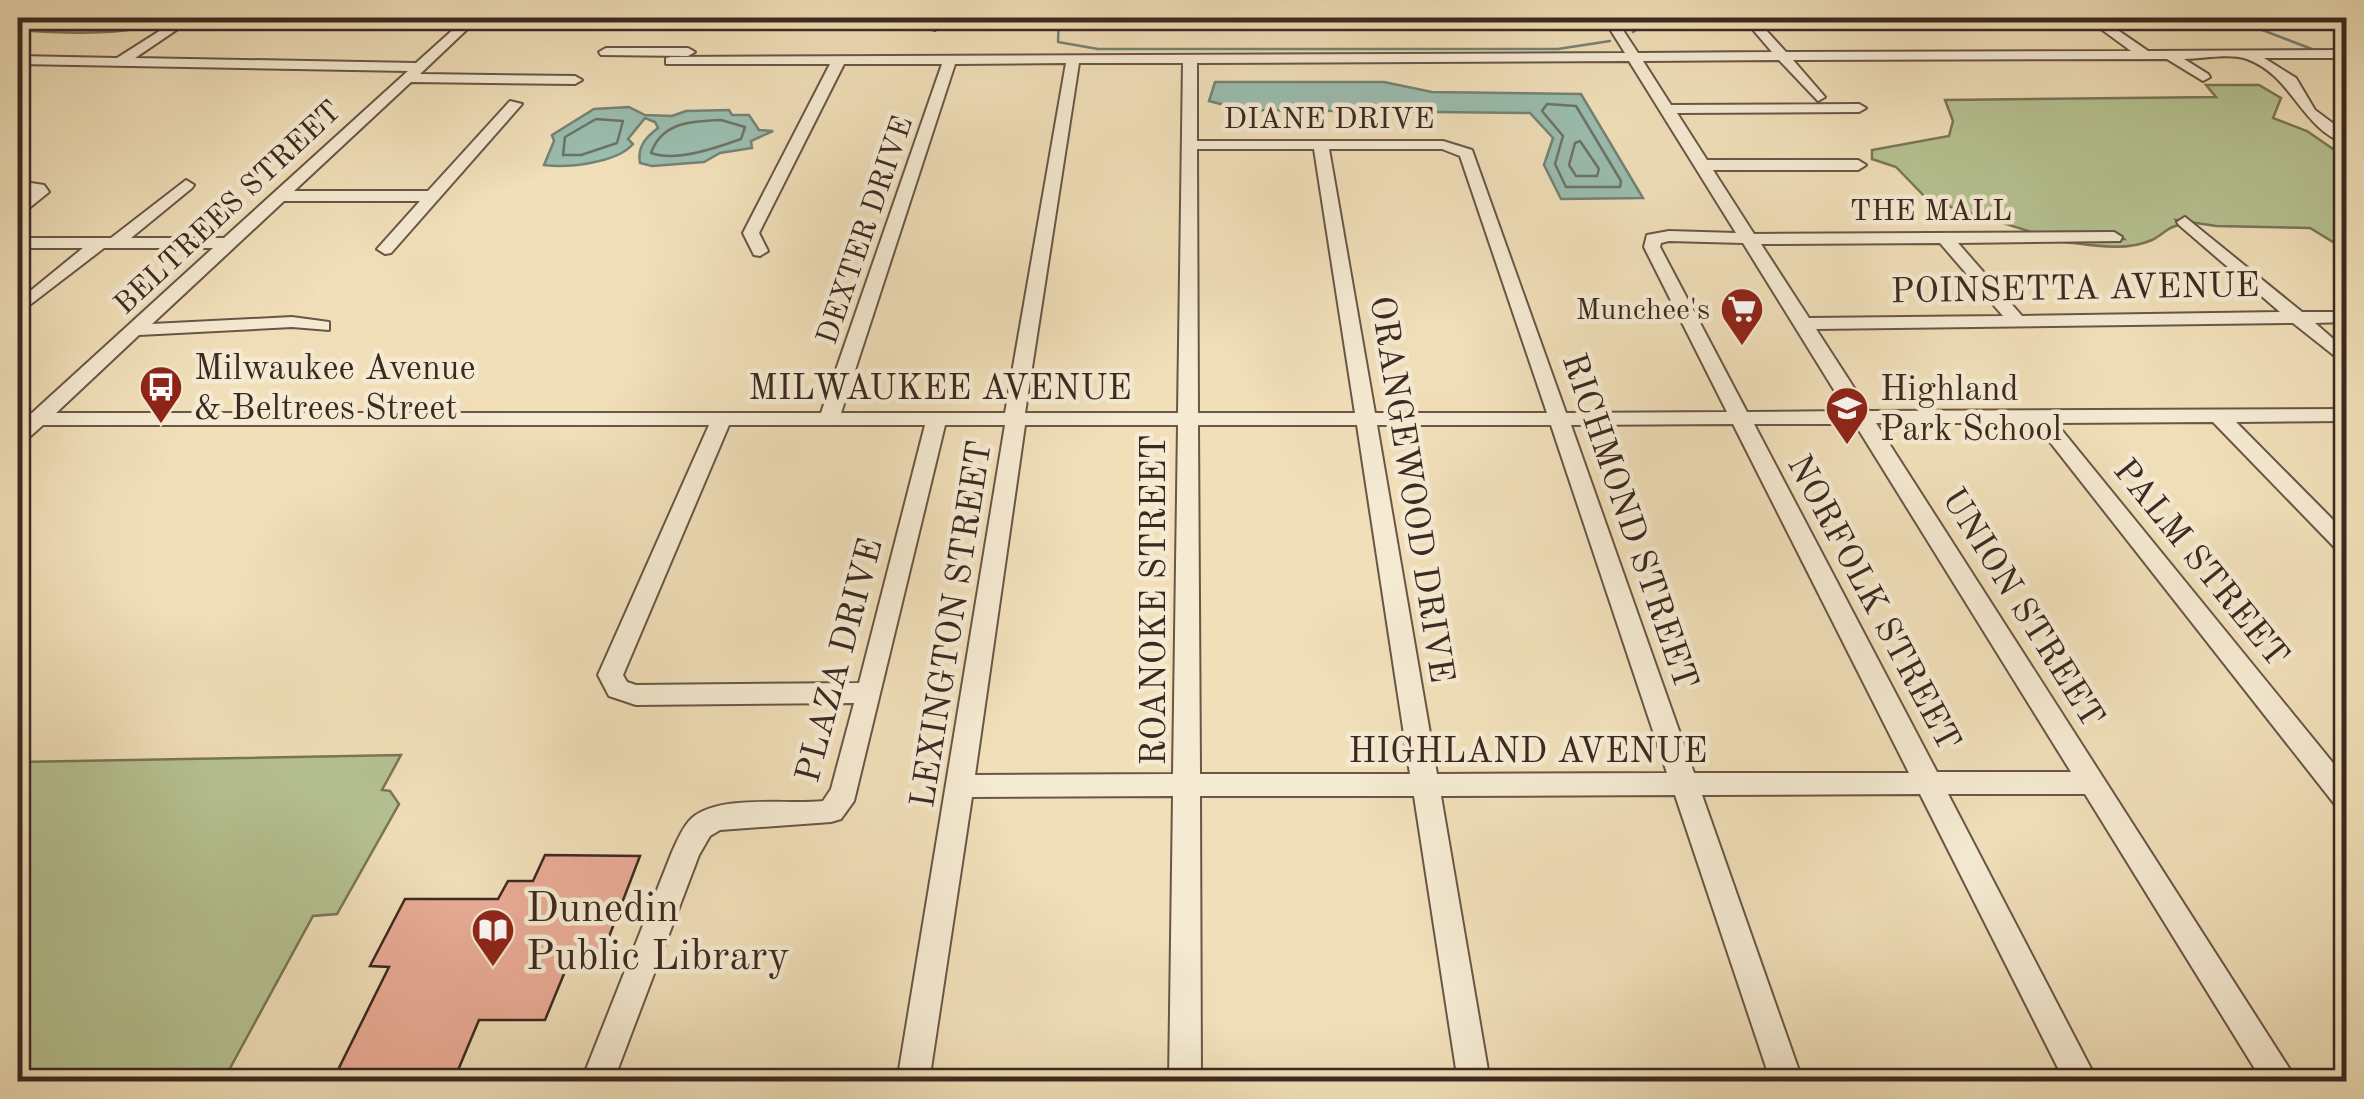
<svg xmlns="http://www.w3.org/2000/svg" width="2364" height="1099" font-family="'Old Standard TT',serif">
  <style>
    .green { fill: #b6c292; stroke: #797659; stroke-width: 2.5 }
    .water { fill: #9abdaf; stroke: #748276; stroke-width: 2.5 }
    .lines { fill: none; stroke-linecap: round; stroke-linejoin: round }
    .shore { stroke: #6b7368; stroke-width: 2.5 }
    .stream { stroke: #748276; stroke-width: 2.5 }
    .building { fill: #eaac97; stroke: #3c2920; stroke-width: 2.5 }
    .minor-casing { stroke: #695646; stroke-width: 4 }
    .minor { fill: #f5ead2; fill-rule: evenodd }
    .labels { text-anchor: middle; stroke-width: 9; stroke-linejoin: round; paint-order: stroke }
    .far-street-label { font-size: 30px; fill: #3c2920; stroke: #f5ead2 }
    .far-poi-label { font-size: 30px; fill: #3c2920; stroke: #f5ead2; text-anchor: end }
    .street-label { font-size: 35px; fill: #3c2920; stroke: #f5ead2 }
    .poi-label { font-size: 35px; fill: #3c2920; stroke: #f5ead2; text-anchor: start }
    .near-poi-label { font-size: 42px; fill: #3c2920; stroke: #f5ead2; text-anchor: start }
  </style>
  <rect width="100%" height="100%" fill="#f0dfb9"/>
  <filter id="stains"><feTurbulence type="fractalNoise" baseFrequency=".002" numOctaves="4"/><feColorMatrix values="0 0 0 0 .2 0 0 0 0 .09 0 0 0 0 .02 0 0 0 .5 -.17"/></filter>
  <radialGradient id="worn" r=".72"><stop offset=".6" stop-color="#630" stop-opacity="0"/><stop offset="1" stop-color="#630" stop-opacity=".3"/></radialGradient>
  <g class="green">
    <path d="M18,18H180C131,36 69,34 18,30Z"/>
    <path d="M2206,85H2259L2281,98L2273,118L2307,131L2346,158V250L2310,228L2216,226L2176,220L2180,225C2168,226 2163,235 2152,240C2125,252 2092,245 2064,242L2057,240L2124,239L2117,233L2038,234L1928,200L1896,167L1872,159V150L1949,136L1953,121L1945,100L2216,97Z"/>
    <path d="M401,755L382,790L390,791L399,804L337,914L313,916L223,1081H18V762Z"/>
  </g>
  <g class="water">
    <path d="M1215,82H1384L1432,92L1581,94L1643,198L1561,199L1544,165L1553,138L1530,113L1244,110L1209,101Z"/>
    <path d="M629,107L645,115L672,116L686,111L729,110L732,115H749L759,130L773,131L751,141L752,148L720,153L704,162L652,166L640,163C637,147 646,137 658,128L655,122L645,118L628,139L633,144C617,163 568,168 544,165L554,141L552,135L594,109Z"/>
  </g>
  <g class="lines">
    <g class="shore">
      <path d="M1547,104L1576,106L1621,181L1620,187H1566L1555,164L1563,136L1542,111Z"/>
      <path d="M596,119L623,121L617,143L581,155H563L565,137Z"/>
      <path d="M721,120L745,127L741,139C716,148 676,162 651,153C662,122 692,121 721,120Z"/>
      <path d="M1580,141L1599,169L1597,176H1576L1569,165L1575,143Z"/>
    </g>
    <g class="stream">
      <path d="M1059,18L1058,42L1098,49H1558L1610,41"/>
      <path d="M2257,28L2346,62"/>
      <path d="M1633,32L1654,18"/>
    </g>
  </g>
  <path class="building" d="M545,855L640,856L597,968L566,969L545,1020H479L453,1082H332L389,967L370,966L405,899H498L508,881H533Z"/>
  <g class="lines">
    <g class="minor-casing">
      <g id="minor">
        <path d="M180,18H194L135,58L416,63L466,18H479L420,74L575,76L582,80L575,84L411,82L294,191H428L510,101L522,104L391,253L385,254L377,249L420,201H284L152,324L292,317L329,322V330L292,327L139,335L56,413H821L942,64H844L759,233L768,251L760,256L754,255L743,233L830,64H666V58L671,57L1625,53L1603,18H1615L1638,53L1772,52L1743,18H1755L1786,52L2131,51L2086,18H2100L2148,51L2346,50V58H2264L2296,78L2315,110L2346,133V144C2300,127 2293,76 2247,59C2230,53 2202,59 2184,59L2208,74L2210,77L2203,81L2167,59L1793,60L1825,97L1818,101L1779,60L1643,61L1671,105L1859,104L1866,108L1859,112L1677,113L1707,160H1858L1866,165L1858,170H1713L1754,234L2114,232L2122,237L2120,241L1958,243L2022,316L2280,312L2179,225L2177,222L2185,217L2302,312H2346V322L2315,323L2346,350V365L2293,323L1816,329L1869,411L2346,409V421L2236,422L2346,533V554L2338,551L2213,422L2056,423L2346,779V809L2336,806L2035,423H1876L2298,1082H2263L2085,794H1948L2098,1082H2065L1920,794L1702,795L1803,1082H1771L1675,795L1441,796L1490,1082H1458L1414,796H1200L1201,1082H1169L1173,796L972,797L929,1082H897L1005,425H945L854,801L841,819L831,822L720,830L710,836L699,855L613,1082H581L672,852C677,841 683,826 692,818C720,794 787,805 823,801L831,789L854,703L636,705L609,696L598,675L709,425H43L25,441L18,443V413H32L213,248H104L18,314V301L83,248H18V238H111L186,180L194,185L192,188L131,238H224L408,71L18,64V56L117,58ZM1629,61L1736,233L1669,231L1647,235L1644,247L1727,412L1566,413L1472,150L1443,141H1197V63ZM1066,63L1005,413H841L955,64ZM1079,63H1183L1178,413H1025ZM1197,149H1314L1355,413H1198ZM1329,149H1442L1460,156L1547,413H1375ZM1669,241L1743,243L1847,411L1747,412L1660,247L1661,243ZM1940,243L2003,316L1809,318L1761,244ZM1733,424L1909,773H1694L1571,425ZM1754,424H1855L2071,772H1937ZM729,425H925L859,683L636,685L627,682L623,675ZM1025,425H1178L1173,774L975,775ZM1198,425H1357L1410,774H1200ZM1377,425H1551L1667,773L1437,774Z"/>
        <path d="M608,18L859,20L865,24L859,28H627L612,26Z"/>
        <path d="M929,18H941L935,30L925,27Z"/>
        <path d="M2323,18H2337L2346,23V32Z"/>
        <path d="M606,48H688L695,52L688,56L601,55L599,52Z"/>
        <path d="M18,181L44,185L49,192L18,217V204L31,192L18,191Z"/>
      </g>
    </g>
    <use href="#minor" class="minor"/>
  </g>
  <defs>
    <g id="supermarket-pin" transform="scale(2.25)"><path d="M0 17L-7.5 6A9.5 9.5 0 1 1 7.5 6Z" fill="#8f2418" stroke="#f5ead2"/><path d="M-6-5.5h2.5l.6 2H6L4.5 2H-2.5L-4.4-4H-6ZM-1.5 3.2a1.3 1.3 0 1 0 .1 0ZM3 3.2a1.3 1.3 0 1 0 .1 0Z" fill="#fff"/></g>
    <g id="bus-pin" transform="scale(2.25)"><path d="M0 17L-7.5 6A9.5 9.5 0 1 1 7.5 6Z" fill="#8f2418" stroke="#f5ead2"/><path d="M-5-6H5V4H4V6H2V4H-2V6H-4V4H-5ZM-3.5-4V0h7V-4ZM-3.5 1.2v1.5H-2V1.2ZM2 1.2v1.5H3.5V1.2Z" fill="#fff"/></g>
    <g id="school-pin" transform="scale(2.25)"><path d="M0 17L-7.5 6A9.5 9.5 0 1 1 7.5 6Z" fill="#8f2418" stroke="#f5ead2"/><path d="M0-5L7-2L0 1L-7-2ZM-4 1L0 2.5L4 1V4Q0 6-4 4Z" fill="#fff"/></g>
    <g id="library-pin" transform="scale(2.25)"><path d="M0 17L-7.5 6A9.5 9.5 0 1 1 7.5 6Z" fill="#8f2418" stroke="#f5ead2"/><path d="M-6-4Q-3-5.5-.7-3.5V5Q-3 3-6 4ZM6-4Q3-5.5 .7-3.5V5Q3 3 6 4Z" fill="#fff"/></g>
  </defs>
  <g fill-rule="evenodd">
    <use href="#supermarket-pin" x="1742" y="309"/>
    <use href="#bus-pin" x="161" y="387"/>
    <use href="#school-pin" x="1847" y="408"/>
    <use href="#library-pin" x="493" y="930"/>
  </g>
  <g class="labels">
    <g class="far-street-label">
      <text x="1329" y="128">DIANE DRIVE</text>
      <text transform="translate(227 207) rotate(-43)" y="10">BELTREES STREET</text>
      <text x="1931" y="220">THE MALL</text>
      <text transform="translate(864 230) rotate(-71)" y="10">DEXTER DRIVE</text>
    </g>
    <g class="far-poi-label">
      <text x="1710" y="319">Munchee's</text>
    </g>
    <g class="street-label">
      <text transform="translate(2075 287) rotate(-1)" y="12">POINSETTA AVENUE</text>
      <text x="940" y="399">MILWAUKEE AVENUE</text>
      <text transform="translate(1413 489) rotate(81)" y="12">ORANGEWOOD DRIVE</text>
      <text transform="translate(1631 521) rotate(71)" y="12">RICHMOND STREET</text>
      <text transform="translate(2202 562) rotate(51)" y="12">PALM STREET</text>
      <text transform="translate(1153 600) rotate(-90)" y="12">ROANOKE STREET</text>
      <text transform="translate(1875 602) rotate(62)" y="12">NORFOLK STREET</text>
      <text transform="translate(2024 607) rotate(58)" y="12">UNION STREET</text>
      <text transform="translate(950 624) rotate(-81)" y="12">LEXINGTON STREET</text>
      <text transform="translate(838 660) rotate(-75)" y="12">PLAZA DRIVE</text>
      <text x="1528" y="762">HIGHLAND AVENUE</text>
    </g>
    <g class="poi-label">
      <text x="194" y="379">Milwaukee Avenue<tspan x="194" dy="40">&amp; Beltrees Street</tspan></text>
      <text x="1880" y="400">Highland<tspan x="1880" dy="40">Park School</tspan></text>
    </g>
    <g class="near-poi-label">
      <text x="526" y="921">Dunedin<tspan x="526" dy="48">Public Library</tspan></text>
    </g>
  </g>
  <rect width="2364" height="1099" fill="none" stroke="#f0dfb9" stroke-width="60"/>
  <rect x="20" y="20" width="2324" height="1059" fill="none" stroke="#3c2920" stroke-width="5"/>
  <rect x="30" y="30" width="2304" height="1039" fill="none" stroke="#3c2920" stroke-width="2.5"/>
  <rect width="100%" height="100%" filter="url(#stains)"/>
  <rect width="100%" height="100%" fill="url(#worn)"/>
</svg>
